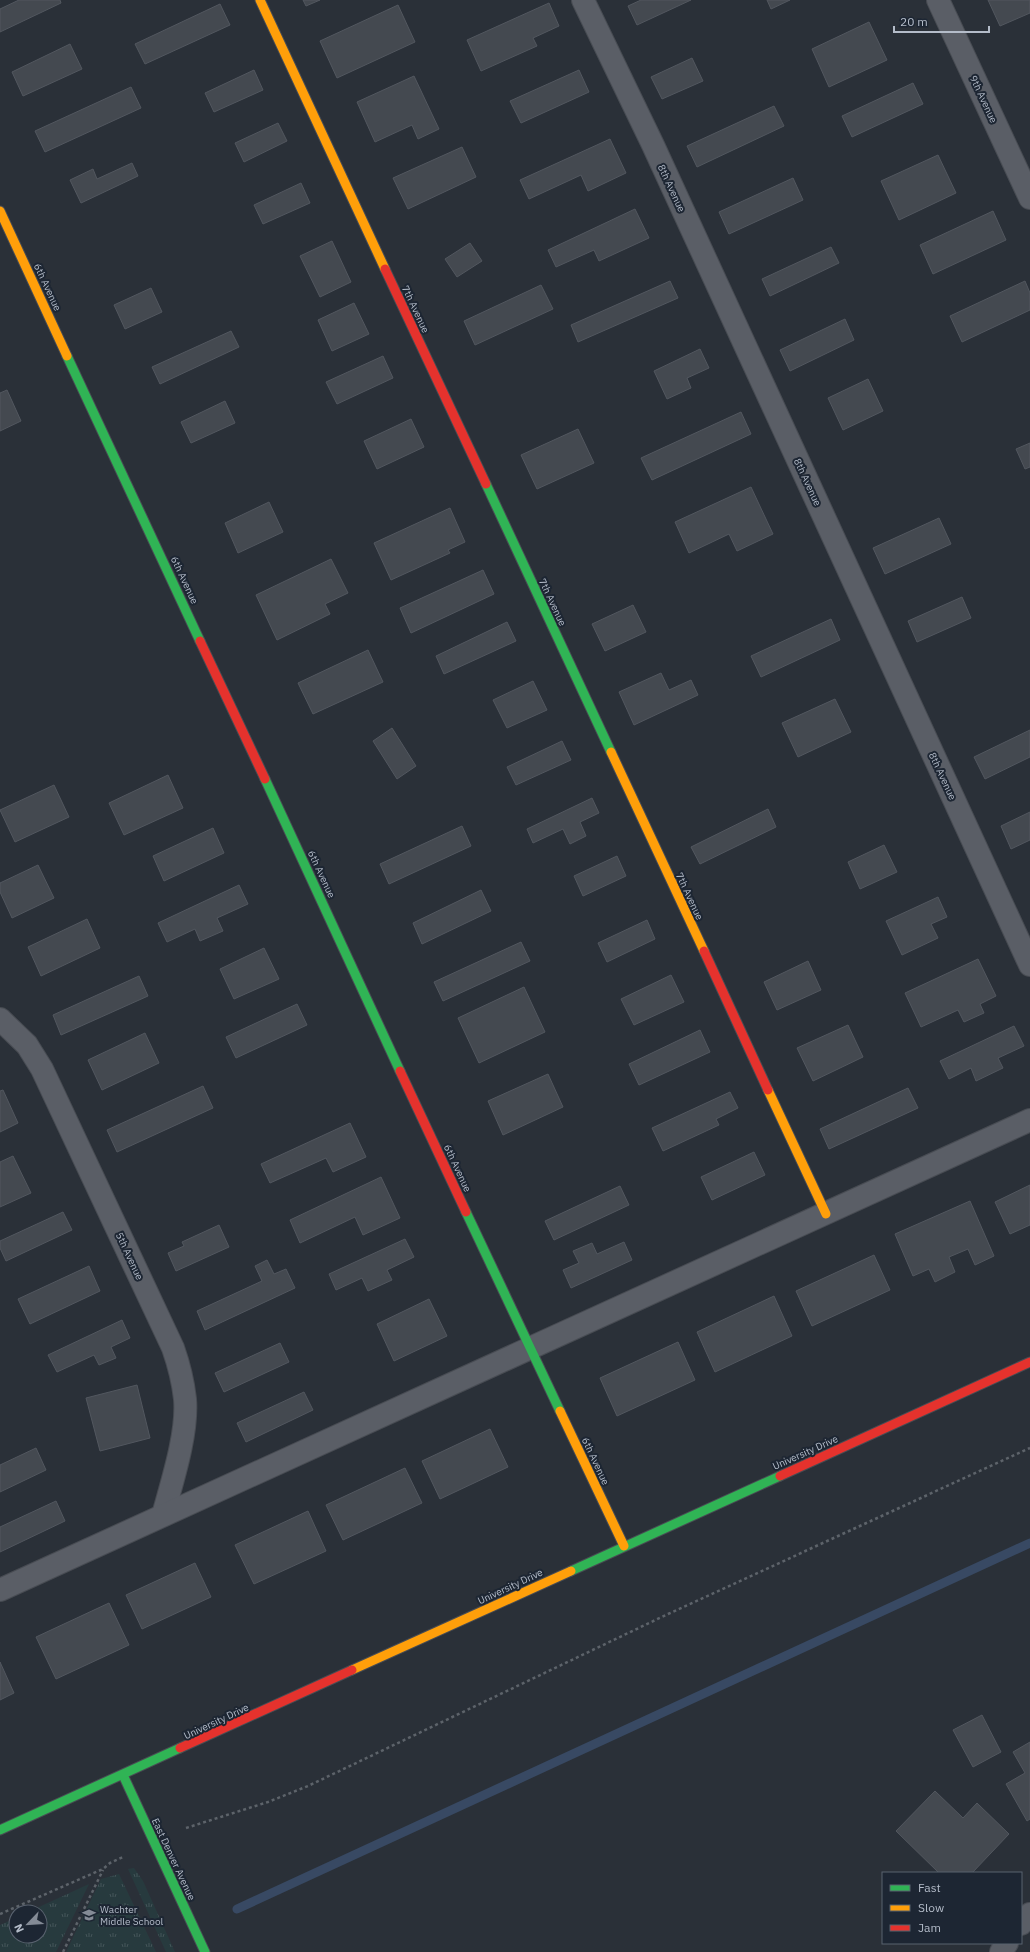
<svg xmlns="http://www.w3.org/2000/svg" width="1030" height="1952" font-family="'IBM Plex Sans',sans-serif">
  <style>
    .grass { fill: url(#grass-tufts) }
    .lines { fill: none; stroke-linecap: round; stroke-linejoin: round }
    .stream { stroke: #384963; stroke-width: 9 }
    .building { fill: #444950; stroke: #52575f }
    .street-casing { stroke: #484c53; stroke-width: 24 }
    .fast-casing { stroke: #484c53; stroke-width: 11 }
    .slow-casing { stroke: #484c53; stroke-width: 11 }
    .jam-casing { stroke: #484c53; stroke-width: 11 }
    .path { stroke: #5d636a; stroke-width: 2.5; stroke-dasharray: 3 3; stroke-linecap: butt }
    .street { stroke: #5a5e66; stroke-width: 22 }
    .fast { stroke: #30b455; stroke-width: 9 }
    .slow { stroke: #ff9f0a; stroke-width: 9 }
    .jam { stroke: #e5322d; stroke-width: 9 }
    .labels { text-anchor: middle; stroke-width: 4; stroke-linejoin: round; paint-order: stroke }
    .street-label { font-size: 10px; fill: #b4bcc9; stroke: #1d2633 }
    .poi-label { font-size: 10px; fill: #b4bcc9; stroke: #1d2633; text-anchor: start }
  </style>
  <defs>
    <pattern id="grass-tufts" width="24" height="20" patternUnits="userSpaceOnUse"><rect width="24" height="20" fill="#273a3e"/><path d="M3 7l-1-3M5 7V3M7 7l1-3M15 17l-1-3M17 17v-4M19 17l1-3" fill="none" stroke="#445559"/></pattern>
  </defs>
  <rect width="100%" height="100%" fill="#2a3038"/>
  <g class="grass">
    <path d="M134,1868L143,1881L175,1952H166L128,1869Z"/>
    <path d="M119,1874L156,1952H66L101,1879Z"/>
    <path d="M89,1884L56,1952H0V1925L16,1918V1936H40V1912H28Z"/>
  </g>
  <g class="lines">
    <path class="stream" d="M237,1909L1030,1543"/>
  </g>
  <g class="building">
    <path d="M19,0H60L61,3L0,32V9Z"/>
    <path d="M303,0H320L306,6Z"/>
    <path d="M641,0H691L637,25L628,6Z"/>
    <path d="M767,0H790L771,9Z"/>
    <path d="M988,0H1030V13L1000,26Z"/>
    <path d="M549,3L559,26L533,38L537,46L481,71L467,40Z"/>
    <path d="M220,4L230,25L145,64L135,44Z"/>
    <path d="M398,5L415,42L337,78L320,41Z"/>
    <path d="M869,22L887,60L829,87L812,49Z"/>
    <path d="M70,44L82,69L23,96L12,72Z"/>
    <path d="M692,58L703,81L662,99L651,77Z"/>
    <path d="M254,70L263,90L214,112L205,93Z"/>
    <path d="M579,70L589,92L521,123L510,101Z"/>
    <path d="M414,76L439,129L418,139L412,125L375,142L357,102Z"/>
    <path d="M913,83L923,104L852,137L842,116Z"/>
    <path d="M131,87L141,108L45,152L35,131Z"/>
    <path d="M774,106L784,126L697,167L687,146Z"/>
    <path d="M278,123L287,141L244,162L235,143Z"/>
    <path d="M610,139L626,173L588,191L581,175L529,199L520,180Z"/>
    <path d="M462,147L476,177L408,209L393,178Z"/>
    <path d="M938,155L956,193L899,220L881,181Z"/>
    <path d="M132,163L138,176L81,203L70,180L93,169L97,179Z"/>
    <path d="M793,178L803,200L729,234L719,212Z"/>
    <path d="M301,183L310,203L263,224L254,205Z"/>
    <path d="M635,209L649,238L599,261L594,250L556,267L548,250Z"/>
    <path d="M993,211L1006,240L933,274L920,245Z"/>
    <path d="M332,241L351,282L320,297L300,256Z"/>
    <path d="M470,243L482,261L457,277L445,259Z"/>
    <path d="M831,247L839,263L770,296L762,279Z"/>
    <path d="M670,281L678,298L578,342L571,325Z"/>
    <path d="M1025,281L1030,293V310L962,342L950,316Z"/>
    <path d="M541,285L553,309L475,345L464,321Z"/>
    <path d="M151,288L162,312L125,329L114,305Z"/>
    <path d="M354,303L369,334L332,351L318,320Z"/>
    <path d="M845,319L854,340L790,371L780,350Z"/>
    <path d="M231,331L239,347L160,384L152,367Z"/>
    <path d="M700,349L709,368L687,378L691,388L667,399L654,371Z"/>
    <path d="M383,356L393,378L337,404L326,382Z"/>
    <path d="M868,379L883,411L843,430L828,398Z"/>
    <path d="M7,390L21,421L0,431V393Z"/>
    <path d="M225,401L235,423L191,443L181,422Z"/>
    <path d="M741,412L751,434L652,480L641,458Z"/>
    <path d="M411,419L424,447L377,469L364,441Z"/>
    <path d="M578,429L594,463L537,489L521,455Z"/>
    <path d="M1030,443V467L1025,469L1016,449Z"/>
    <path d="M751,487L773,534L737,551L729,534L689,553L675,522Z"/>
    <path d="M269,502L283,532L238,553L225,523Z"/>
    <path d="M450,508L465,542L448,550L450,553L391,580L374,543Z"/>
    <path d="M939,518L951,544L885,574L873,548Z"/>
    <path d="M331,559L348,593L325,604L330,614L277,640L256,595Z"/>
    <path d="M483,570L494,594L411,633L400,608Z"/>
    <path d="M962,597L971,618L917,642L908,621Z"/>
    <path d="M633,605L646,632L605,651L592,624Z"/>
    <path d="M831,619L840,640L761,677L751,656Z"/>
    <path d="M507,622L516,641L444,674L436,656Z"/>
    <path d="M368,650L383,682L313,714L298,683Z"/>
    <path d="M661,673L669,690L691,680L698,695L634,725L619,692Z"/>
    <path d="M533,681L547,710L507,728L493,700Z"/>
    <path d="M835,699L851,732L798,757L782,723Z"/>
    <path d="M392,728L416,766L397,779L373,741Z"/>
    <path d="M1030,730V757L985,779L974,757Z"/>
    <path d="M562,741L571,760L516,785L507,767Z"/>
    <path d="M168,775L183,808L124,835L109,803Z"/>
    <path d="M54,785L69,817L15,842L0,810Z"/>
    <path d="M592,798L599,813L580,822L586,836L570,844L563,829L533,843L527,829Z"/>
    <path d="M768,809L776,827L700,864L691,847Z"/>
    <path d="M1030,812V840L1011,849L1001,826Z"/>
    <path d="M462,826L471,846L389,884L380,864Z"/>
    <path d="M213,828L224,853L164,881L153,856Z"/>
    <path d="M884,845L897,872L860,889L848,862Z"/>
    <path d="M617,856L626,876L583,896L574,876Z"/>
    <path d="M38,865L54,898L12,918L0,892V883Z"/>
    <path d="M239,885L248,904L217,918L223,931L200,941L195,929L167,942L158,923Z"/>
    <path d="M481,890L491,911L422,944L413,923Z"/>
    <path d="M938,897L947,917L931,924L938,938L902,955L886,921Z"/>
    <path d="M87,919L100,948L41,976L28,947Z"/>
    <path d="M647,920L655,939L607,962L598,943Z"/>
    <path d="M521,942L530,961L443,1001L434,982Z"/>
    <path d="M264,948L279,979L234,999L220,969Z"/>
    <path d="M978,959L996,996L980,1004L984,1013L964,1022L958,1010L921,1027L905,993Z"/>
    <path d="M808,961L821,990L777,1010L764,982Z"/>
    <path d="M671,975L684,1002L634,1025L621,999Z"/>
    <path d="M139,976L148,996L61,1035L53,1015Z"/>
    <path d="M524,987L545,1032L479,1063L458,1018Z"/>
    <path d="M297,1004L307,1025L236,1058L226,1037Z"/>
    <path d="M848,1025L863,1057L813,1081L797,1048Z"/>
    <path d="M1014,1026L1024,1046L998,1058L1003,1068L976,1081L971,1068L949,1079L940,1061Z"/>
    <path d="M700,1030L710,1052L639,1085L629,1064Z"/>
    <path d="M145,1033L159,1063L102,1090L88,1060Z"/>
    <path d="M548,1074L563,1107L503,1135L488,1101Z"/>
    <path d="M203,1086L213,1108L117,1152L107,1130Z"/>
    <path d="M908,1088L918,1108L829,1149L820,1129Z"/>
    <path d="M3,1090L18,1123L0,1132V1091Z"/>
    <path d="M730,1092L738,1108L716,1119L719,1125L663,1151L652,1128Z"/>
    <path d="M350,1123L366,1157L333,1172L326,1158L270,1183L261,1164Z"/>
    <path d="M754,1152L765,1175L712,1200L701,1177Z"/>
    <path d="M13,1156L31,1193L0,1207V1162Z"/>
    <path d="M381,1177L400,1218L363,1235L355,1217L300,1243L290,1220Z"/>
    <path d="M1030,1185V1225L1010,1234L995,1202Z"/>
    <path d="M620,1186L629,1205L554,1240L545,1221Z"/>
    <path d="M970,1201L994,1256L975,1265L968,1249L949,1257L955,1272L935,1282L929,1269L913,1276L895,1234Z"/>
    <path d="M63,1212L72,1230L6,1261L0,1248V1241Z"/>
    <path d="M219,1225L229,1247L176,1271L168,1253L184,1246L182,1242Z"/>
    <path d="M405,1239L414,1257L387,1270L392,1280L368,1291L362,1278L336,1290L329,1274Z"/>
    <path d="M624,1242L632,1260L571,1288L563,1270L579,1263L573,1251L592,1243L597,1254Z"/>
    <path d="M874,1255L890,1290L812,1326L796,1291Z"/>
    <path d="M267,1260L274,1274L286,1269L295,1288L205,1330L197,1311L262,1281L255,1266Z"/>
    <path d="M89,1266L100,1291L30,1324L18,1299Z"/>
    <path d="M774,1296L792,1336L715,1372L697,1332Z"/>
    <path d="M429,1299L447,1336L394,1361L377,1324Z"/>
    <path d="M122,1320L130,1338L111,1347L116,1358L99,1365L94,1355L57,1372L48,1355Z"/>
    <path d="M678,1342L695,1380L617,1416L600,1378Z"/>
    <path d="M280,1343L289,1362L224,1392L215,1373Z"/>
    <path d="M137,1385L150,1438L100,1451L86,1398Z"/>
    <path d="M304,1392L313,1410L246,1442L237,1423Z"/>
    <path d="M490,1429L508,1467L440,1499L422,1461Z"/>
    <path d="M36,1448L46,1470L0,1492V1465Z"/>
    <path d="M405,1468L422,1503L343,1540L326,1505Z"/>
    <path d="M56,1501L65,1521L0,1552V1527Z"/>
    <path d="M308,1511L326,1551L254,1584L235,1545Z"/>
    <path d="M195,1563L211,1597L142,1629L126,1595Z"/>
    <path d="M109,1603L129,1645L56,1679L36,1637Z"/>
    <path d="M0,1662L14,1693L0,1700Z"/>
    <path d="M982,1715L1001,1752L973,1767L953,1730Z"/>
    <path d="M1030,1742V1819L1027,1821L1006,1784L1025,1773L1013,1752Z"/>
    <path d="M935,1791L963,1818L977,1803L1009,1834L972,1873H939L896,1831Z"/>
  </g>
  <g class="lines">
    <g class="street-casing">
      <g id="street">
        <path d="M583,0L653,145L1030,965"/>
        <path d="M938,0L1030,198"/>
        <path d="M0,1019L27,1045L42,1069L173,1348C179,1365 183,1381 185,1399C188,1433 172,1482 163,1515"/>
        <path d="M0,1590L1030,1120"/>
        <path d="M1021,1924L1030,1914"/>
        <path d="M1001,1952L1007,1943"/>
      </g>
    </g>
    <g class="fast-casing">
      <g id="fast">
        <path d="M67,356L200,641"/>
        <path d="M486,484L611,752"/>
        <path d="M265,779L400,1071"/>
        <path d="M466,1212L560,1411"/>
        <path d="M571,1571L780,1476"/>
        <path d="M123,1775L205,1952"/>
        <path d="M0,1830L180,1748"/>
      </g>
    </g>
    <g class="slow-casing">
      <g id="slow">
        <path d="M260,0L385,269"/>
        <path d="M0,211L67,356"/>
        <path d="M611,752L704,951"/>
        <path d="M768,1090L826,1214"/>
        <path d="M560,1411L624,1546"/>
        <path d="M352,1670L571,1571"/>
      </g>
    </g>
    <g class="jam-casing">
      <g id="jam">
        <path d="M385,269L486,484"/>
        <path d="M200,641L265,779"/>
        <path d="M704,951L768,1090"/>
        <path d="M400,1071L466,1212"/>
        <path d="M780,1476L1030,1362"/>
        <path d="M180,1748L352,1670"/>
      </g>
    </g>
    <g class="path">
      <path d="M186,1828L268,1802L308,1786L668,1614L1030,1448"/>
      <path d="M0,1914L103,1869L110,1863L123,1857"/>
      <path d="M63,1952L103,1870"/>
    </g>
    <use href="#street" class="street"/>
    <use href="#fast" class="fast"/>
    <use href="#slow" class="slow"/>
    <use href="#jam" class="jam"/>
  </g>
  <defs>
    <g id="school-bare" transform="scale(1.08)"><path d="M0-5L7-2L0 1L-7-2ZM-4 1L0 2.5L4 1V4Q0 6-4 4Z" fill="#848b96" stroke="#1d2633" stroke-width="2.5" paint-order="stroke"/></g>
  </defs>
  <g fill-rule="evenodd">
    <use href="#school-bare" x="89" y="1915"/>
  </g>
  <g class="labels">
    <g class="street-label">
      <text transform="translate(984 99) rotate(65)" y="4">9th Avenue</text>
      <text transform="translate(672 188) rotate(65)" y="4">8th Avenue</text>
      <text transform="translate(48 287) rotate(65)" y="4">6th Avenue</text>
      <text transform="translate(416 309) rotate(65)" y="4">7th Avenue</text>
      <text transform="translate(808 482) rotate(65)" y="4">8th Avenue</text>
      <text transform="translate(185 580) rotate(65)" y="4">6th Avenue</text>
      <text transform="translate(553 602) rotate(65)" y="4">7th Avenue</text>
      <text transform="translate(943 776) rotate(65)" y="4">8th Avenue</text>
      <text transform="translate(322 874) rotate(65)" y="4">6th Avenue</text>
      <text transform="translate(690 896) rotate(65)" y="4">7th Avenue</text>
      <text transform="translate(458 1168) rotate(65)" y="4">6th Avenue</text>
      <text transform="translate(130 1256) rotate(65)" y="4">5th Avenue</text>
      <text transform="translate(805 1452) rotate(-24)" y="4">University Drive</text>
      <text transform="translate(596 1461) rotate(65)" y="4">6th Avenue</text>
      <text transform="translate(510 1586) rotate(-25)" y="4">University Drive</text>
      <text transform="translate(216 1721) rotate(-25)" y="4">University Drive</text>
      <text transform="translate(174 1859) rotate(65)" y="4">East Denver Avenue</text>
    </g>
    <g class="poi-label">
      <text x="100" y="1913">Wachter<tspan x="100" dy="12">Middle School</tspan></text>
    </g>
  </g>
  <rect x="882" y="1872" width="140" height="72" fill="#1d2633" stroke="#59626f"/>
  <rect x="890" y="1885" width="20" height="6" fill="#30b455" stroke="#59626f"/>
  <text x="918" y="1892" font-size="12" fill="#b4bcc9">Fast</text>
  <rect x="890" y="1905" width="20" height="6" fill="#ff9f0a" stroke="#59626f"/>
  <text x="918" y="1912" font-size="12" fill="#b4bcc9">Slow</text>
  <rect x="890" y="1925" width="20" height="6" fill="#e5322d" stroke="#59626f"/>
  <text x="918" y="1932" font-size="12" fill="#b4bcc9">Jam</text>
  <g transform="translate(28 1924) rotate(245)"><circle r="19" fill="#1d2633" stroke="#59626f"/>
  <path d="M0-3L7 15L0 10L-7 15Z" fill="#848b96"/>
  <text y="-6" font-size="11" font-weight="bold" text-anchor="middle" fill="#b4bcc9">N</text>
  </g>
  <path d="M894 26v6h95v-6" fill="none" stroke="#b4bcc9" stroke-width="2"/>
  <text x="900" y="26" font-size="12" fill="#b4bcc9" stroke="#1d2633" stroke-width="3" paint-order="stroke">20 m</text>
</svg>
